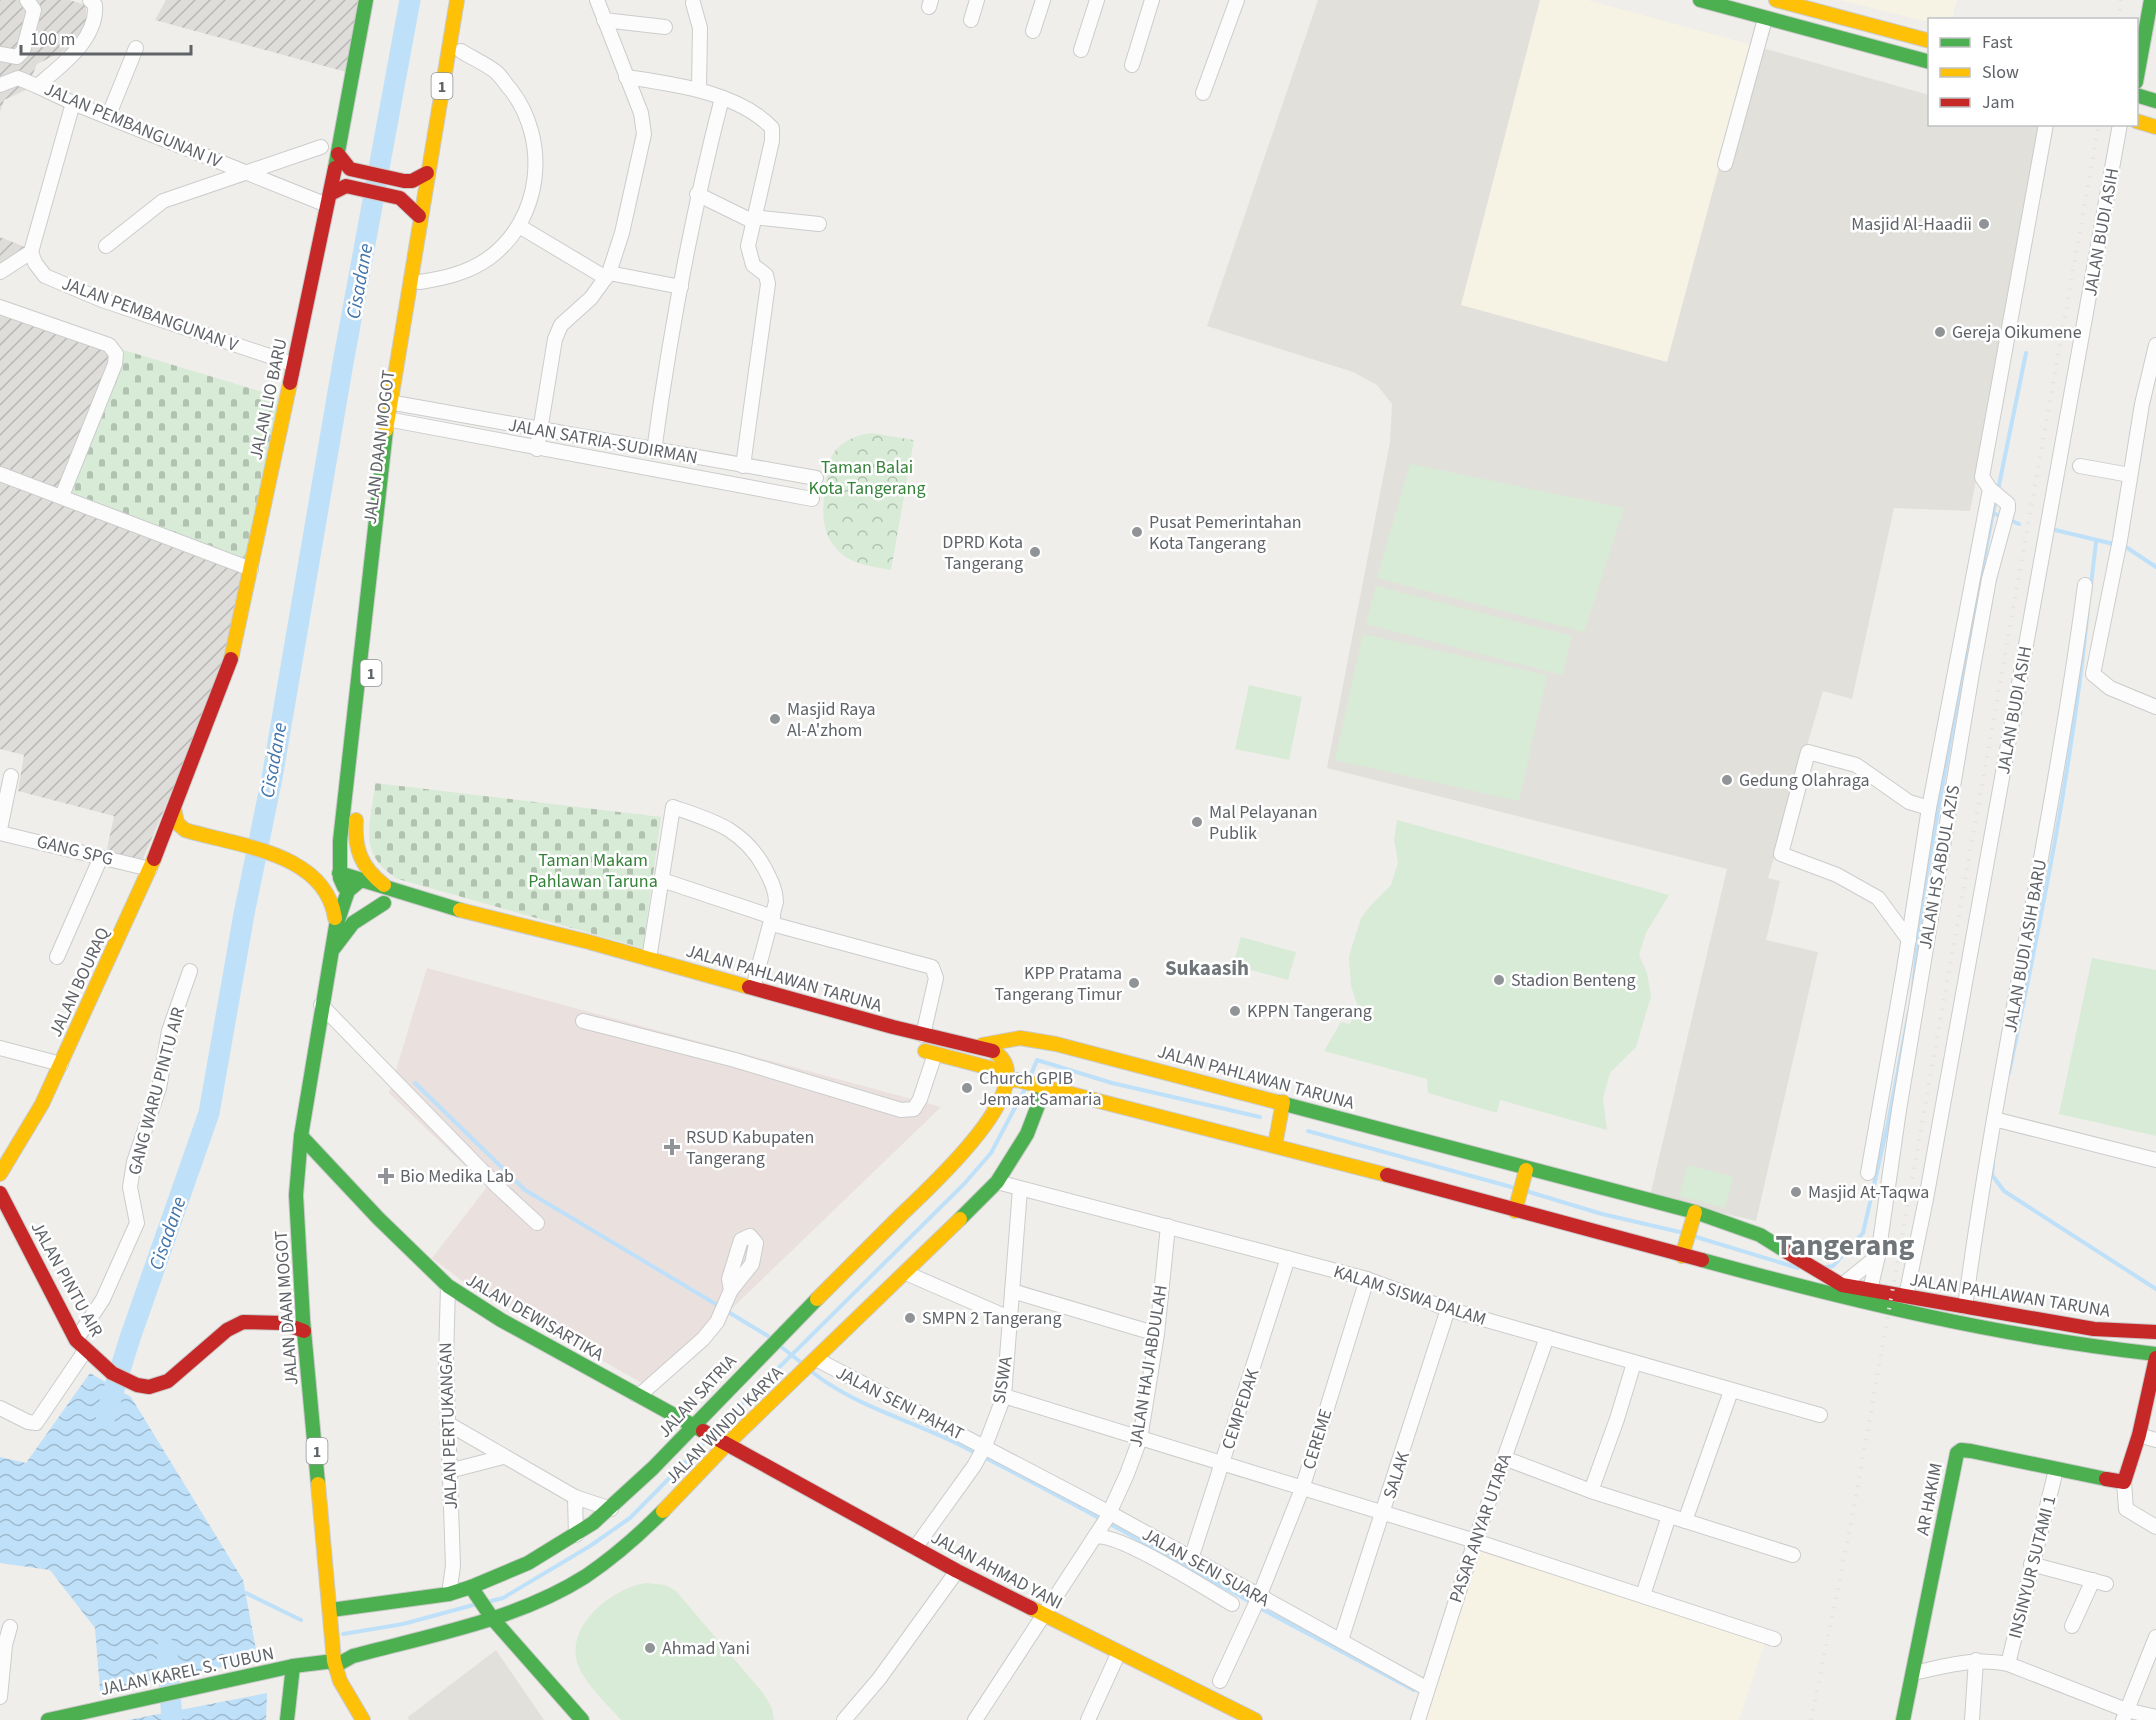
<svg xmlns="http://www.w3.org/2000/svg" width="2156" height="1720" font-family="'Source Sans 3',sans-serif">
  <style>
    .commercial { fill: #f7f3e4 }
    .industrial { fill: url(#industrial-furrows) }
    .education { fill: #e2e0da }
    .medical { fill: #eae0de }
    .cemetery { fill: url(#cemetery-stones) }
    .park { fill: url(#park-crowns) }
    .garden { fill: #d8ebd6 }
    .water { fill: url(#water-waves) }
    .lines { fill: none; stroke-linecap: round; stroke-linejoin: round }
    .stream { stroke: #bfe0f9; stroke-width: 4 }
    .river { stroke: #bfe0f9; stroke-width: 21 }
    .street-casing { stroke: #cbcccc; stroke-width: 16 }
    .fast-casing { stroke: #cacacb; stroke-width: 16 }
    .slow-casing { stroke: #cacacb; stroke-width: 16 }
    .jam-casing { stroke: #cacacb; stroke-width: 16 }
    .street { stroke: #fdfcfc; stroke-width: 14 }
    .fast { stroke: #4caf50; stroke-width: 14 }
    .slow { stroke: #ffc107; stroke-width: 14 }
    .jam { stroke: #c62828; stroke-width: 14 }
    .rail { stroke: #e4e4e4; stroke-width: 4; stroke-dasharray: 1.5 8; stroke-linecap: butt }
    .poi-dot { fill: #919496; stroke: #fff; stroke-width: 2 }
    .labels { text-anchor: middle; stroke-width: 5; stroke-linejoin: round; paint-order: stroke }
    .shield { fill: #fff; stroke: #8f9295; stroke-width: 1.5 }
    .shield-label { font-size: 16px; font-weight: bold; fill: #5f6368 }
    .street-label { font-size: 18px; fill: #5f6368; stroke: #fff }
    .poi-label { font-size: 18px; fill: #5f6368; stroke: #fff; text-anchor: start }
    .park-label { font-size: 18px; fill: #348238; stroke: #fff }
    .water-label { font-size: 20px; font-style: italic; fill: #4174aa; stroke: #fff }
    .quarter-label { font-size: 21px; font-weight: bold; fill: #70757a; stroke: #fff }
    .town-label { font-size: 30px; font-weight: bold; fill: #70757a; stroke: #fff }
  </style>
  <defs>
    <pattern id="industrial-furrows" width="10" height="10" patternUnits="userSpaceOnUse" patternTransform="scale(1.5)"><rect width="10" height="10" fill="#dfddda"/><path d="M-1 1l2-2M0 10L10 0M9 11l2-2" fill="none" stroke="#b8b7b5"/></pattern>
    <pattern id="cemetery-stones" width="16" height="16" patternUnits="userSpaceOnUse" patternTransform="scale(1.5)"><rect width="16" height="16" fill="#d8ebd6"/><path d="M2 7V4a2 2 0 0 1 4 0v3zM10 15v-3a2 2 0 0 1 4 0v3z" fill="#b2c2b1"/></pattern>
    <pattern id="park-crowns" width="20" height="18" patternUnits="userSpaceOnUse" patternTransform="scale(1.5)"><rect width="20" height="18" fill="#d8ebd6"/><path d="M2 6a3 3 0 1 1 6 0M12 15a3 3 0 1 1 6 0" fill="none" stroke="#b2c2b1"/></pattern>
    <pattern id="water-waves" width="16" height="10" patternUnits="userSpaceOnUse" patternTransform="scale(1.5)"><rect width="16" height="10" fill="#bfe0f9"/><path d="M0 5q4-4 8 0t8 0" fill="none" stroke="#9eb9cd"/></pattern>
  </defs>
  <rect width="100%" height="100%" fill="#efeeea"/>
  <g class="commercial">
    <path d="M1540,0H1587L1752,45L1667,362L1461,305Z"/>
    <path d="M1839,0H1957L1952,19L1930,20L1929,22Z"/>
    <path d="M1479,1546L1765,1642L1739,1720H1421Z"/>
  </g>
  <g class="industrial">
    <path d="M0,0H69L86,5V40L37,64L26,90L4,100L0,112Z"/>
    <path d="M166,0H361L350,73L155,20Z"/>
    <path d="M0,237L32,250L0,274Z"/>
    <path d="M0,307L120,349L254,565L217,685L140,866L105,858L114,816L18,791L24,755L0,749Z"/>
  </g>
  <g class="education">
    <path d="M1318,0H1540L1461,305L1667,362L1752,45L1929,95L1930,124L2039,126L2030,203L1970,511L1894,508L1852,699L1823,691L1768,878L1780,881L1766,940L1818,952L1756,1221L1650,1196L1727,869L1327,768L1390,442L1392,404L1377,385L1353,372L1207,326Z"/>
    <path d="M496,1650L544,1720H409L408,1717Z"/>
  </g>
  <path class="medical" d="M427,968L941,1107L725,1315L650,1381L642,1383L465,1283L432,1258L487,1187L389,1093Z"/>
  <g class="cemetery">
    <path d="M120,349L279,397L254,565L60,488Z"/>
    <path d="M375,783L661,817L643,948L398,879C356,854 371,824 375,783Z"/>
  </g>
  <path class="park" d="M871,433L914,440L891,570C875,567 856,565 843,555C819,535 822,510 826,482C828,471 828,460 835,451C844,440 857,435 871,433Z"/>
  <g class="garden">
    <path d="M1410,464L1624,508L1584,632L1377,578Z"/>
    <path d="M1376,586L1572,636L1562,675L1366,624Z"/>
    <path d="M1363,634L1547,675L1519,801L1335,760Z"/>
    <path d="M1249,685L1302,697L1289,760L1235,749Z"/>
    <path d="M1397,820L1669,895L1646,933L1639,955L1647,973L1651,996L1636,1047L1610,1073L1603,1098L1607,1130L1500,1100L1497,1113L1428,1093L1427,1079L1324,1051L1341,1022L1350,1024L1357,1004L1351,986L1349,956L1361,918L1372,904L1391,885L1398,862L1394,840Z"/>
    <path d="M1241,937L1296,952L1288,980L1233,965Z"/>
    <path d="M2092,958L2156,970V1136L2059,1114Z"/>
    <path d="M1688,1165L1733,1177L1725,1208L1679,1196Z"/>
    <path d="M646,1583L665,1585L676,1591L763,1693L772,1708L774,1720H621C607,1704 586,1685 578,1665C564,1626 612,1588 646,1583Z"/>
  </g>
  <g class="water">
    <path d="M90,1373L131,1397L243,1580L258,1660L100,1691L95,1628L50,1570L0,1563V1457L26,1463Z"/>
    <path d="M267,1693L266,1720H128Z"/>
  </g>
  <g class="lines">
    <g class="stream">
      <path d="M1998,490L2026,353"/>
      <path d="M1993,513L2019,524"/>
      <path d="M2051,529L2126,547L2156,567"/>
      <path d="M2091,585L2096,542"/>
      <path d="M1912,996L1923,896L1967,646L1996,498"/>
      <path d="M2009,1073C2041,919 2073,764 2088,608"/>
      <path d="M1030,1077L1037,1060L1112,1083L1260,1117"/>
      <path d="M415,1083L525,1190L719,1306"/>
      <path d="M1308,1131L1515,1188"/>
      <path d="M1993,1163L1992,1175L2004,1191L2156,1289"/>
      <path d="M1526,1191L1602,1214L1684,1233"/>
      <path d="M1693,1236L1798,1268"/>
      <path d="M1826,1267L1833,1266L1863,1233L1888,1123L1909,1012"/>
      <path d="M725,1310L768,1336"/>
      <path d="M780,1346L803,1364"/>
      <path d="M811,1371C852,1405 910,1420 958,1444C1058,1494 1155,1548 1252,1603"/>
      <path d="M715,1431L964,1184L991,1153L1026,1087"/>
      <path d="M246,1593L301,1620"/>
      <path d="M487,1602L503,1598L590,1546L630,1518L708,1439"/>
      <path d="M1258,1607L1414,1690"/>
      <path d="M343,1634L403,1624L477,1604"/>
    </g>
    <g class="river">
      <path d="M106,1415L130,1338L209,1113L244,914L272,778L343,363L410,0"/>
      <path d="M167,1649L172,1720"/>
    </g>
    <g class="street-casing">
      <g id="street">
        <path d="M90,0L95,5C98,39 61,66 37,86L73,103L327,205"/>
        <path d="M693,3L700,28L699,89"/>
        <path d="M929,7L931,0"/>
        <path d="M604,20L665,27"/>
        <path d="M971,20L977,0"/>
        <path d="M1033,31L1043,0"/>
        <path d="M1081,50L1097,0"/>
        <path d="M0,54L17,57L23,51L34,10L27,0"/>
        <path d="M1132,65L1152,0"/>
        <path d="M626,77C673,84 738,92 772,128V141L748,246L753,265L766,275L768,284L743,466"/>
        <path d="M0,85L18,78L37,86"/>
        <path d="M1203,93L1237,0"/>
        <path d="M73,103L31,252L35,263L45,276L102,300L293,364"/>
        <path d="M108,117L136,48"/>
        <path d="M1725,164L1765,19"/>
        <path d="M697,194L752,221"/>
        <path d="M753,217L819,224"/>
        <path d="M519,226L606,278"/>
        <path d="M106,246L163,201L321,147"/>
        <path d="M0,272L31,252"/>
        <path d="M609,273L681,287"/>
        <path d="M420,282C445,278 468,273 489,258C542,219 550,141 511,90C506,85 502,77 496,72C486,64 472,58 461,51"/>
        <path d="M0,307L109,345L116,354L115,364L62,496"/>
        <path d="M2156,345L2142,404L2120,540L2093,674L2110,688L2156,707"/>
        <path d="M389,402L816,478"/>
        <path d="M387,419L812,499"/>
        <path d="M537,449L555,339L561,325L591,298L609,273L622,233L644,134L641,113L597,0"/>
        <path d="M654,451C670,332 692,214 722,98"/>
        <path d="M2080,466L2130,475"/>
        <path d="M0,474L251,569"/>
        <path d="M0,829L11,776"/>
        <path d="M0,833L150,869"/>
        <path d="M662,880L773,917"/>
        <path d="M772,924L932,967L936,978L923,1035"/>
        <path d="M1909,940L1878,898L1837,875L1781,854L1808,752L1856,765L1909,802L1929,808"/>
        <path d="M57,957L101,857"/>
        <path d="M649,959L673,807C713,821 742,828 764,867C770,879 776,889 776,902L753,988"/>
        <path d="M321,1005L497,1186L537,1223"/>
        <path d="M583,1021L735,1060L901,1110L914,1109L920,1099L935,1054"/>
        <path d="M0,1048L61,1064"/>
        <path d="M1994,1119L2156,1160"/>
        <path d="M1868,1173L1904,969L1929,808L1990,489"/>
        <path d="M997,1182L1367,1279L1448,1309L1820,1415"/>
        <path d="M906,1273L1009,1318"/>
        <path d="M1842,1285L1878,1256"/>
        <path d="M448,1286L446,1360L453,1566L449,1594"/>
        <path d="M1870,1290L1878,1256L1899,1110L1972,673L1989,579L2008,509V504L1990,489L1982,477L2046,124"/>
        <path d="M1012,1291L1157,1334"/>
        <path d="M1906,1296L1926,1199L2120,124"/>
        <path d="M1965,1307C1997,1065 2053,827 2085,585"/>
        <path d="M76,1340L103,1299L137,1223L130,1187L134,1162L159,1088L169,1031L190,971"/>
        <path d="M816,1359L1110,1513L1426,1688"/>
        <path d="M635,1394L642,1393L703,1339L717,1322L731,1290L729,1279L741,1240L750,1236L756,1243L752,1264L731,1290"/>
        <path d="M1004,1396L1475,1541L1774,1639"/>
        <path d="M0,1408L28,1422L36,1423L85,1351"/>
        <path d="M447,1423L575,1497L611,1509"/>
        <path d="M2139,1435L2156,1440"/>
        <path d="M1504,1458L1591,1491L1793,1555"/>
        <path d="M449,1471L503,1457"/>
        <path d="M2124,1482L2126,1509L2156,1527"/>
        <path d="M1591,1491L1617,1419L1634,1363"/>
        <path d="M575,1497L576,1535"/>
        <path d="M1685,1521L1731,1391"/>
        <path d="M1095,1537C1116,1531 1209,1590 1232,1604"/>
        <path d="M915,1548L974,1466L985,1446L1004,1396L1020,1189"/>
        <path d="M1191,1559L1288,1258"/>
        <path d="M2031,1564L2106,1584"/>
        <path d="M1643,1595L1669,1516"/>
        <path d="M2072,1626L2093,1580"/>
        <path d="M1341,1640L1448,1309"/>
        <path d="M2008,1664L2056,1470"/>
        <path d="M1913,1673C1947,1666 1973,1657 2008,1664L2126,1710L2156,1717"/>
        <path d="M1220,1681L1259,1597L1302,1489L1367,1279"/>
        <path d="M0,1697L5,1645L10,1627"/>
        <path d="M844,1720L879,1679L957,1571"/>
        <path d="M975,1720L1107,1518L1127,1474L1140,1439L1157,1334L1168,1226"/>
        <path d="M1088,1720L1119,1652"/>
        <path d="M1418,1720L1475,1541L1547,1337"/>
        <path d="M1972,1720L1976,1660"/>
        <path d="M2123,1720L2156,1637"/>
      </g>
    </g>
    <g class="fast-casing">
      <g id="fast">
        <path d="M1700,0L1930,62"/>
        <path d="M2136,82L2151,0"/>
        <path d="M2136,95L2156,101"/>
        <path d="M335,168L366,0"/>
        <path d="M339,873L460,910"/>
        <path d="M344,887L340,878V841L386,430"/>
        <path d="M334,948L353,923L384,903"/>
        <path d="M1277,1102L1695,1212L1760,1235L1787,1252"/>
        <path d="M301,1136L378,1218L448,1286L501,1320L703,1431"/>
        <path d="M960,1219L997,1182L1027,1134L1045,1087"/>
        <path d="M1702,1260C1851,1301 2002,1337 2156,1354"/>
        <path d="M318,1484L303,1320L296,1195L301,1136L336,926L348,891L361,880"/>
        <path d="M471,1587L492,1618L582,1720"/>
        <path d="M331,1610L449,1594L471,1587L528,1563L593,1523L653,1468L817,1299"/>
        <path d="M335,1666L353,1656C431,1635 517,1620 586,1576C614,1557 639,1535 663,1511"/>
        <path d="M48,1720L293,1666L334,1661"/>
        <path d="M287,1720L293,1666"/>
        <path d="M1903,1720L1957,1453L1961,1450L1971,1451L2106,1479"/>
      </g>
    </g>
    <g class="slow-casing">
      <g id="slow">
        <path d="M1776,0L1930,41"/>
        <path d="M2136,121L2156,127"/>
        <path d="M386,430L457,0"/>
        <path d="M231,659L290,383"/>
        <path d="M174,808L177,823L185,830C237,846 325,852 335,918"/>
        <path d="M356,820C354,849 361,867 384,885"/>
        <path d="M460,910L589,942L749,987"/>
        <path d="M982,1045L1020,1038L1056,1044L1277,1102"/>
        <path d="M925,1051L994,1069L1005,1081"/>
        <path d="M1005,1081L1017,1080L1387,1175"/>
        <path d="M1275,1145L1283,1102"/>
        <path d="M0,1174L42,1104L154,859"/>
        <path d="M1515,1211L1526,1170"/>
        <path d="M1682,1256L1695,1212"/>
        <path d="M817,1299C844,1272 872,1244 899,1217C922,1194 1049,1083 993,1051"/>
        <path d="M318,1484L334,1661L340,1681L363,1720"/>
        <path d="M663,1511L727,1444L960,1219"/>
        <path d="M1031,1608L1255,1720"/>
      </g>
    </g>
    <g class="jam-casing">
      <g id="jam">
        <path d="M338,154L350,169L404,181H412L427,173"/>
        <path d="M330,194L346,186L400,198L419,216"/>
        <path d="M290,383L335,168"/>
        <path d="M154,859L231,659"/>
        <path d="M749,987L893,1027L993,1051"/>
        <path d="M1387,1175L1702,1260"/>
        <path d="M0,1193L76,1340L112,1373L137,1385L149,1387L168,1381L227,1330L243,1322L282,1323L304,1331"/>
        <path d="M1787,1252L1842,1285L2094,1329L2156,1332"/>
        <path d="M703,1431L957,1571L1031,1608"/>
        <path d="M2106,1479L2124,1482L2139,1435L2156,1358"/>
      </g>
    </g>
    <use href="#street" class="street"/>
    <use href="#fast" class="fast"/>
    <use href="#slow" class="slow"/>
    <use href="#jam" class="jam"/>
    <g class="rail">
      <path d="M2118,20L2121,0"/>
      <path d="M1811,1720L1853,1513L2099,124"/>
    </g>
  </g>
  <g class="poi-dot">
    <circle cx="1984" cy="224" r="6"/>
    <circle cx="1940" cy="332" r="6"/>
    <circle cx="1137" cy="532" r="6"/>
    <circle cx="1035" cy="552" r="6"/>
    <circle cx="775" cy="719" r="6"/>
    <circle cx="1727" cy="780" r="6"/>
    <circle cx="1197" cy="822" r="6"/>
    <circle cx="1499" cy="980" r="6"/>
    <circle cx="1134" cy="983" r="6"/>
    <circle cx="1235" cy="1011" r="6"/>
    <circle cx="967" cy="1088" r="6"/>
    <path d="M669 1138h6v6h6v6h-6v6h-6v-6h-6v-6h6z"/>
    <path d="M383 1167h6v6h6v6h-6v6h-6v-6h-6v-6h6z"/>
    <circle cx="1796" cy="1192" r="6"/>
    <circle cx="910" cy="1318" r="6"/>
    <circle cx="650" cy="1648" r="6"/>
  </g>
  <g class="labels">
    <g class="shield">
      <rect x="431.5" y="73" width="21" height="26" rx="4.5"/>
      <rect x="360.5" y="660" width="21" height="26" rx="4.5"/>
      <rect x="306.5" y="1438" width="21" height="26" rx="4.5"/>
    </g>
    <g class="shield-label">
      <text x="442" y="92">1</text>
      <text x="371" y="679">1</text>
      <text x="317" y="1457">1</text>
    </g>
    <g class="street-label">
      <text transform="translate(133 125) rotate(23)" y="6">JALAN PEMBANGUNAN IV</text>
      <text transform="translate(2101 232) rotate(-80)" y="6">JALAN BUDI ASIH</text>
      <text transform="translate(150 314) rotate(20)" y="6">JALAN PEMBANGUNAN V</text>
      <text transform="translate(268 399) rotate(-78)" y="6">JALAN LIO BARU</text>
      <text transform="translate(603 441) rotate(10)" y="6">JALAN SATRIA-SUDIRMAN</text>
      <text transform="translate(379 447) rotate(-83)" y="6">JALAN DAAN MOGOT</text>
      <text transform="translate(2014 710) rotate(-80)" y="6">JALAN BUDI ASIH</text>
      <text transform="translate(75 850) rotate(14)" y="6">GANG SPG</text>
      <text transform="translate(1939 867) rotate(-80)" y="6">JALAN HS ABDUL AZIS</text>
      <text transform="translate(2025 946) rotate(-80)" y="6">JALAN BUDI ASIH BARU</text>
      <text transform="translate(784 978) rotate(16)" y="6">JALAN PAHLAWAN TARUNA</text>
      <text transform="translate(79 982) rotate(-65)" y="6">JALAN BOURAQ</text>
      <text transform="translate(1256 1077) rotate(15)" y="6">JALAN PAHLAWAN TARUNA</text>
      <text transform="translate(156 1091) rotate(-75)" y="6">GANG WARU PINTU AIR</text>
      <text transform="translate(67 1279) rotate(61)" y="6">JALAN PINTU AIR</text>
      <text transform="translate(1410 1295) rotate(18)" y="6">KALAM SISWA DALAM</text>
      <text transform="translate(2010 1295) rotate(9)" y="6">JALAN PAHLAWAN TARUNA</text>
      <text transform="translate(286 1308) rotate(-94)" y="6">JALAN DAAN MOGOT</text>
      <text transform="translate(535 1317) rotate(30)" y="6">JALAN DEWISARTIKA</text>
      <text transform="translate(1148 1366) rotate(-81)" y="6">JALAN HAJI ABDULAH</text>
      <text transform="translate(1002 1380) rotate(-81)" y="6">SISWA</text>
      <text transform="translate(697 1396) rotate(-47)" y="6">JALAN SATRIA</text>
      <text transform="translate(900 1403) rotate(27)" y="6">JALAN SENI PAHAT</text>
      <text transform="translate(1240 1409) rotate(-72)" y="6">CEMPEDAK</text>
      <text transform="translate(724 1425) rotate(-45)" y="6">JALAN WINDU KARYA</text>
      <text transform="translate(448 1426) rotate(-92)" y="6">JALAN PERTUKANGAN</text>
      <text transform="translate(1317 1439) rotate(-73)" y="6">CEREME</text>
      <text transform="translate(1396 1475) rotate(-72)" y="6">SALAK</text>
      <text transform="translate(1929 1499) rotate(-79)" y="6">AR HAKIM</text>
      <text transform="translate(1480 1528) rotate(-71)" y="6">PASAR ANYAR UTARA</text>
      <text transform="translate(1206 1567) rotate(29)" y="6">JALAN SENI SUARA</text>
      <text transform="translate(2032 1567) rotate(-76)" y="6">INSINYUR SUTAMI 1</text>
      <text transform="translate(997 1570) rotate(28)" y="6">JALAN AHMAD YANI</text>
      <text transform="translate(187 1671) rotate(-12)" y="6">JALAN KAREL S. TUBUN</text>
    </g>
    <g class="poi-label">
      <text x="1972" y="230" text-anchor="end">Masjid Al-Haadii</text>
      <text x="1952" y="338">Gereja Oikumene</text>
      <text x="1149" y="528">Pusat Pemerintahan<tspan x="1149" dy="21">Kota Tangerang</tspan></text>
      <text x="1023" y="548" text-anchor="end">DPRD Kota<tspan x="1023" dy="21">Tangerang</tspan></text>
      <text x="787" y="715">Masjid Raya<tspan x="787" dy="21">Al-A'zhom</tspan></text>
      <text x="1739" y="786">Gedung Olahraga</text>
      <text x="1209" y="818">Mal Pelayanan<tspan x="1209" dy="21">Publik</tspan></text>
      <text x="1122" y="979" text-anchor="end">KPP Pratama<tspan x="1122" dy="21">Tangerang Timur</tspan></text>
      <text x="1511" y="986">Stadion Benteng</text>
      <text x="1247" y="1017">KPPN Tangerang</text>
      <text x="979" y="1084">Church GPIB<tspan x="979" dy="21">Jemaat Samaria</tspan></text>
      <text x="686" y="1143">RSUD Kabupaten<tspan x="686" dy="21">Tangerang</tspan></text>
      <text x="400" y="1182">Bio Medika Lab</text>
      <text x="1808" y="1198">Masjid At-Taqwa</text>
      <text x="922" y="1324">SMPN 2 Tangerang</text>
      <text x="662" y="1654">Ahmad Yani</text>
    </g>
    <g class="park-label">
      <text x="867" y="473">Taman Balai<tspan x="867" dy="21">Kota Tangerang</tspan></text>
      <text x="593" y="866">Taman Makam<tspan x="593" dy="21">Pahlawan Taruna</tspan></text>
    </g>
    <g class="water-label">
      <text transform="translate(359 281) rotate(-80)" y="7">Cisadane</text>
      <text transform="translate(273 760) rotate(-80)" y="7">Cisadane</text>
      <text transform="translate(167 1233) rotate(-71)" y="7">Cisadane</text>
    </g>
    <g class="quarter-label">
      <text x="1207" y="975">Sukaasih</text>
    </g>
    <g class="town-label">
      <text x="1845" y="1255">Tangerang</text>
    </g>
  </g>
  <rect x="1928" y="18" width="210" height="108" fill="#ffffff" stroke="#bfc1c3" stroke-width="1.5"/>
  <rect x="1940" y="38" width="30" height="9" fill="#4caf50" stroke="#bfc1c3" stroke-width="1.5"/>
  <text x="1982" y="48" font-size="18" fill="#5f6368">Fast</text>
  <rect x="1940" y="68" width="30" height="9" fill="#ffc107" stroke="#bfc1c3" stroke-width="1.5"/>
  <text x="1982" y="78" font-size="18" fill="#5f6368">Slow</text>
  <rect x="1940" y="98" width="30" height="9" fill="#c62828" stroke="#bfc1c3" stroke-width="1.5"/>
  <text x="1982" y="108" font-size="18" fill="#5f6368">Jam</text>
  <path d="M21 45v9h170v-9" fill="none" stroke="#5f6368" stroke-width="3"/>
  <text x="30" y="45" font-size="18" fill="#5f6368" stroke="#ffffff" stroke-width="4.5" paint-order="stroke">100 m</text>
</svg>
